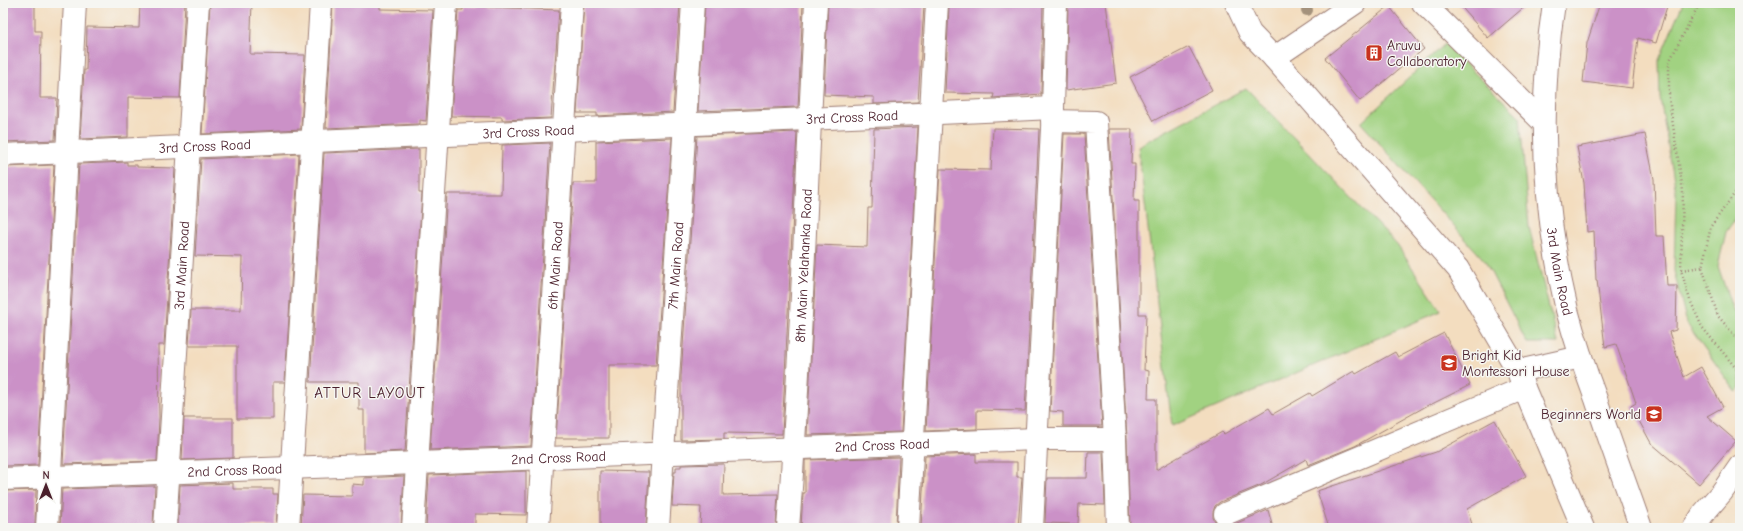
<svg xmlns="http://www.w3.org/2000/svg" width="1743" height="531" viewBox="0 0 1743 531" font-family="'Comic Neue',sans-serif">
<style>
.green{fill:#a1d281;stroke:#767856}
.building{fill:#cb91c7}
.lines{fill:none;stroke-linecap:round;stroke-linejoin:round}
.minor-casing{stroke:#9e7e75;stroke-width:24}
.path{stroke:#9e7e75;stroke-width:2.5;stroke-dasharray:1 3;stroke-linecap:butt}
.minor{stroke:#fff;stroke-width:22}
.tree{fill:#a4927c}
.labels{text-anchor:middle;dominant-baseline:central;stroke-width:3;stroke-linejoin:round;paint-order:stroke}
.poi-label{font-size:14px;fill:#4a1f2b;stroke:#f6f6f2;text-anchor:start}
.street-label{font-size:14px;fill:#4a1f2b;stroke:#f6f6f2}
.neighbourhood-label{font-size:15px;letter-spacing:1px;fill:#4a1f2b;stroke:#f6f6f2}
</style>
<rect width="100%" height="100%" fill="#f6f6f2"/>
<filter id="ink" filterUnits="userSpaceOnUse"><feTurbulence type="fractalNoise" baseFrequency=".025" numOctaves="2"/><feDisplacementMap in="SourceGraphic" scale="8" xChannelSelector="R" yChannelSelector="G"/><feConvolveMatrix kernelMatrix="1 2 1 2 8 2 1 2 1" color-interpolation-filters="sRGB"/></filter>
<filter id="wash" filterUnits="userSpaceOnUse"><feTurbulence type="fractalNoise" baseFrequency=".012" numOctaves="4" result="noise"/><feDisplacementMap in="SourceGraphic" scale="16" xChannelSelector="R" yChannelSelector="G"/><feGaussianBlur stdDeviation="0.9" result="paint"/><feColorMatrix in="noise" values="0 0 0 0 0 0 0 0 0 0 0 0 0 0 0 0 0 1.4 0 .05"/><feComposite in="paint" operator="in"/></filter>
<g filter="url(#wash)">
<rect width="100%" height="100%" fill="#f3ddbf"/>
<path class="green" d="M1683,3H1740V212L1726,232L1718,266L1732,308L1740,318V387L1736,392L1687,324L1674,271L1676,192L1660,98L1659,60Z
M1445,44L1520,117L1529,227L1558,343H1527L1485,261L1361,123Z
M1246,88L1397,245L1441,311L1172,426L1138,146Z"/>
<g id="blocks">
<path class="building" d="M3,3H35V31H41L40,98H57L55,140L3,142Z
M140,3H185L180,98L128,97V137L80,139L84,70H86L87,27L139,28Z
M210,3H252L250,54L305,55L301,129L202,134Z
M333,3H380V9L433,10L426,121L420,120V124L326,128Z
M584,3H680L673,112L597,116V113H577Z
M705,3H803L798,107L698,111Z
M828,3L924,5L918,102L874,104V97L824,95Z
M955,3H1043L1041,94L993,98L994,94L945,93L949,6H955Z
M1068,3H1106L1116,83L1066,90Z
M1458,3H1529L1488,38Z
M1600,3H1668L1656,43L1638,38L1632,88L1583,82L1587,43Z
M463,6L559,10L551,118L502,120V117L451,116L458,10H463Z
M1389,6L1424,49L1360,101L1325,58Z
M1189,47L1212,90L1153,121L1130,77Z
M918,127L901,432L807,435L817,245L867,247L868,208H872L874,129Z
M993,128L1039,129L1025,411L977,410V429L926,431L940,169L991,170Z
M1109,129H1132L1131,164H1135L1134,201H1139V314H1146L1144,370L1149,371L1148,399H1156V470L1222,432L1224,434L1269,408L1273,414L1310,393L1312,396L1354,371L1356,374L1395,352L1398,357L1444,333L1470,385L1430,405V404L1355,446L1308,465L1306,459L1261,485L1220,502L1215,506L1213,512V518L1217,524L1224,526H1230L1268,510L1273,528H1130L1127,438Z
M797,132L782,434L724,433V439L681,440V376L697,136Z
M1064,134H1084L1102,426H1063V412L1050,411Z
M1645,134L1654,179L1656,236H1664L1667,286H1677L1676,330L1669,332L1684,377L1701,367L1723,407L1707,416L1736,441L1699,484L1651,443L1631,406L1636,403L1616,344L1605,347L1597,280H1596L1594,231L1587,232L1584,183L1577,147Z
M672,138L656,365H609V438H556L573,183H596V141Z
M550,143L531,446L430,450L447,194H501L502,145Z
M419,149V193H422L405,451L364,453V410H359V382H310L324,153Z
M299,154L285,382H273V419H237V346H189L191,310H241L242,257L195,256L201,159Z
M127,162V165H137V167L175,168L164,345H158L159,418L157,461L63,464L79,164Z
M54,165L38,465L3,466V335H5L6,280H3L5,207H3V167Z
M184,418H233V458L182,460Z
M1495,420L1526,476L1467,509L1472,524L1460,528H1329L1317,491L1436,452Z
M1088,452H1103L1105,505L1079,504L1078,524L1045,523L1047,478H1087Z
M976,454V462H1017V477H1022L1018,527L921,528L925,456Z
M899,457L896,528H801L803,493H805V460Z
M724,464L723,495L778,494L776,528H700L701,507L672,506L674,472H676V467H681V465Z
M526,471V515L475,514V528H426L429,475Z
M600,471L649,472L646,528H600Z
M404,476L401,528H303V526H301L303,495L352,496V484L364,485V478Z
M233,483V489H273V494H278L276,526H178L180,485Z
M155,486L153,526H151V528L60,527L62,489Z
M36,490L35,527L3,528V491Z"/>
</g>
</g>
<g filter="url(#ink)">
<use href="#blocks" fill-opacity="0" stroke="#9e7e75" stroke-width="1"/>
<g class="lines">
<g class="minor-casing">
<g id="minor">
<path d="M1236,3L1250,33L1274,58L1458,269L1518,371L1524,388L1583,528"/>
<path d="M1423,3L1544,123"/>
<path id="s1" d="M1554,3C1538,106 1543,209 1567,310C1575,340 1585,370 1596,399C1610,442 1626,485 1641,528"/>
<path d="M1274,58L1355,3"/>
<path d="M1052,121L1096,122L1115,439L1118,528"/>
<path id="s2" d="M3,155L1053,108"/>
<path d="M1518,371L1581,357"/>
<path id="s3" d="M3,479L1036,439H1115"/>
<path d="M1225,514L1524,388"/>
<path d="M47,528L75,3"/>
<path id="s4" d="M165,528L198,3"/>
<path d="M288,528L321,3"/>
<path d="M413,528L446,3"/>
<path id="s5" d="M538,528L572,3"/>
<path id="s6" d="M658,528L693,3"/>
<path id="s7" d="M788,528C802,353 806,178 816,3"/>
<path d="M908,528L937,3"/>
<path d="M1032,528L1053,108L1056,3"/>
<path d="M1694,528L1703,514L1722,492L1740,466"/>
</g>
</g>
<path class="path" d="M1703,3L1697,8L1669,62V99L1683,191L1681,270L1690,300L1702,327L1740,373
M1740,186L1711,226L1702,267L1718,316L1740,342
M1681,270L1702,267"/>
<use href="#minor" class="minor"/>
</g>
<circle class="tree" cx="1307" cy="10" r="6"/>
</g>
<defs>
<g id="building-square" transform="scale(0.9)"><rect x="-9" y="-9" width="18" height="18" rx="4" fill="#c8321e" stroke="#f6f6f2"/><path d="M-4-6H4V6H1V3H-1V6H-4ZM-2.5-4.3h1.7v1.8h-1.7ZM.8-4.3h1.7v1.8H.8ZM-2.5-1h1.7V.8h-1.7ZM.8-1h1.7V.8H.8Z" fill="#fff"/></g>
<g id="school-square" transform="scale(0.9)"><rect x="-9" y="-9" width="18" height="18" rx="4" fill="#c8321e" stroke="#f6f6f2"/><path d="M0-5L7-2L0 1L-7-2ZM-4 1L0 2.5L4 1V4Q0 6-4 4Z" fill="#fff"/></g>
</defs>
<g fill-rule="evenodd">
<use href="#building-square" x="1374" y="53"/>
<use href="#school-square" x="1449" y="363"/>
<use href="#school-square" x="1654" y="414"/>
</g>
<g class="labels">
<g class="poi-label">
<text x="1387" y="45">Aruvu<tspan x="1387" dy="16">Collaboratory</tspan></text>
<text x="1462" y="355">Bright Kid<tspan x="1462" dy="16">Montessori House</tspan></text>
<text x="1641" y="414" text-anchor="end">Beginners World</text>
</g>
<g class="street-label">
<text stroke="none"><textPath href="#s2" startOffset="850">3rd Cross Road</textPath></text>
<text stroke="none"><textPath href="#s2" startOffset="526">3rd Cross Road</textPath></text>
<text stroke="none"><textPath href="#s2" startOffset="202">3rd Cross Road</textPath></text>
<text stroke="none"><textPath href="#s6" startOffset="263">7th Main Road</textPath></text>
<text stroke="none"><textPath href="#s4" startOffset="263">3rd Main Road</textPath></text>
<text stroke="none"><textPath href="#s5" startOffset="263">6th Main Road</textPath></text>
<text stroke="none"><textPath href="#s7" startOffset="263">8th Main Yelahanka Road</textPath></text>
<text stroke="none"><textPath href="#s1" startOffset="270">3rd Main Road</textPath></text>
<text stroke="none"><textPath href="#s3" startOffset="880">2nd Cross Road</textPath></text>
<text stroke="none"><textPath href="#s3" startOffset="556">2nd Cross Road</textPath></text>
<text stroke="none"><textPath href="#s3" startOffset="232">2nd Cross Road</textPath></text>
</g>
<g class="neighbourhood-label">
<text x="370" y="393">ATTUR LAYOUT</text>
</g>
</g>
<rect width="1743" height="531" fill="none" stroke="#f6f6f2" stroke-width="16"/>
<g transform="translate(46 485)" stroke="#f6f6f2" stroke-width="3" paint-order="stroke">
<path d="M0-3L7 15L0 10L-7 15Z" fill="#4a1f2b"/>
<text y="-6" font-size="11" font-weight="bold" text-anchor="middle" fill="#4a1f2b">N</text>
</g>
</svg>
